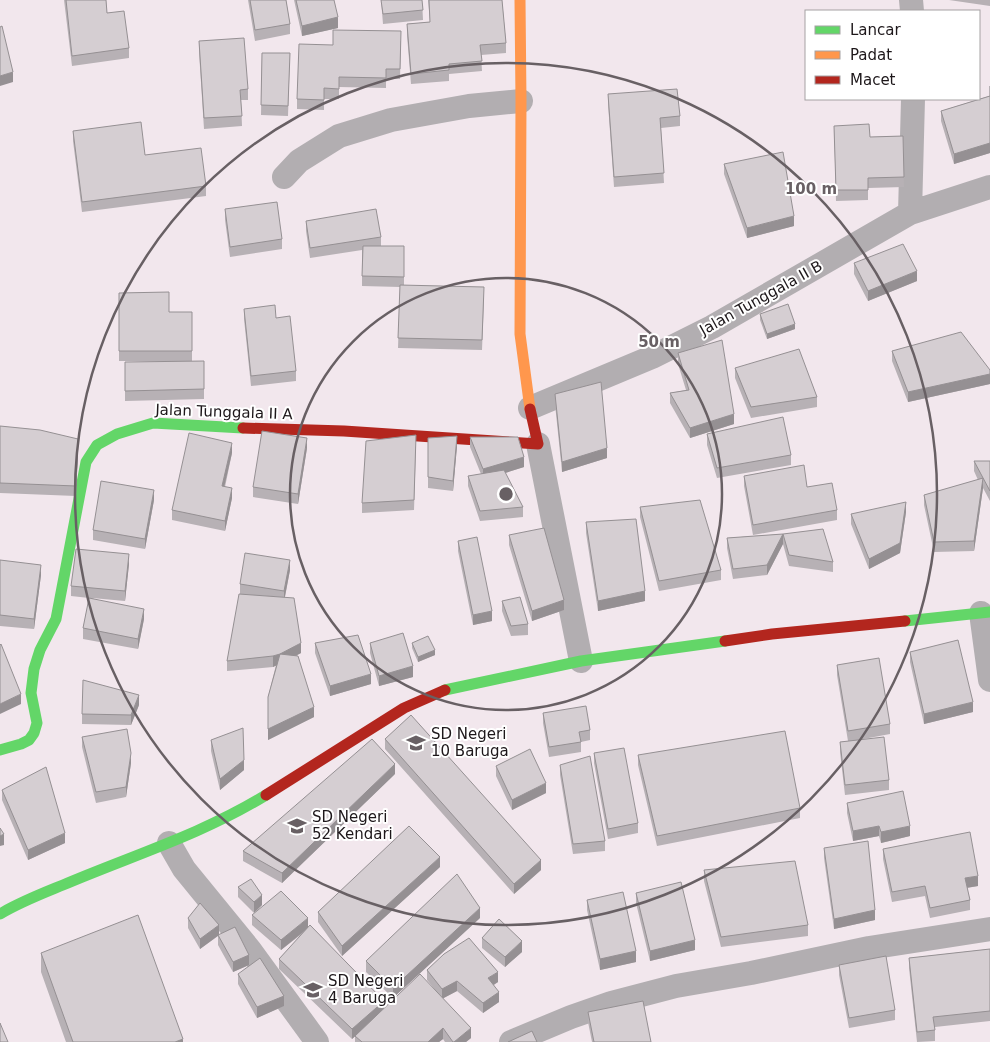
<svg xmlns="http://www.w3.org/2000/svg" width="990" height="1042" viewBox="0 0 990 1042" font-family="'DejaVu Sans',sans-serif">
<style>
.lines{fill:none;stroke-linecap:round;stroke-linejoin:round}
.street{stroke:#b2aeb1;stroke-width:24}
.fast{stroke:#63d668;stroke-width:11}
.slow{stroke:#ff974d;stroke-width:11}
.jam{stroke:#b3261e;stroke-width:11}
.wall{fill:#b7b1b5}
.shaded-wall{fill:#959093}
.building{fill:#d5ced2;stroke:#959093}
.ring{fill:none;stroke:#686064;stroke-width:2.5}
.labels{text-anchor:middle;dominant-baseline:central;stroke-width:4;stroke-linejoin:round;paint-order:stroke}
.street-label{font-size:15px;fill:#1d171a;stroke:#fff}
.poi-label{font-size:15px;fill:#1d171a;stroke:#fff;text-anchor:start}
.centre{fill:#686064;stroke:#fff;stroke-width:2.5}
.ring-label{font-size:15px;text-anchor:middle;font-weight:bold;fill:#686064;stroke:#fff;stroke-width:4;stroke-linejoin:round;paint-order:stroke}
</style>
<rect width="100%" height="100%" fill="#f2e7ed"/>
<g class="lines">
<path class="street" d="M911,0L912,11
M284,177L299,161L339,136L391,120L469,106L521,101
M910,213L913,99
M530,408L652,357L712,327L910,213L990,187
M538,444L581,661
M981,613L990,680
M169,843L184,869L250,950L317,1042
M511,1042L571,1017L611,1003L676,986L751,973L869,948L990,929"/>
<path class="fast" d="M905,621L990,612
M445,690L581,661L725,641
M0,750L21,744L29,740L34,733L37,723L31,693L34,669L40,650L56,619L86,462L97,445L117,434L153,423L243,428
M0,914C20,902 41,894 63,885C131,856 203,834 266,795"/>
<path class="slow" d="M520,0L521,101L520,334L530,409"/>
<path class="jam" d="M243,428L344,431L538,444L530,409
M725,641L772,634L905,621
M266,795L404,708L445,690"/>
</g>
<path class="wall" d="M64,0H106L107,13L129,48V58L72,66Z
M248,0H286L290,24V34L255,41Z
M294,0H334L338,28L302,36Z
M381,0H422L423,20L383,24Z
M428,0H502L506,43V53L481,55L482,71L449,74V81L411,84L407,35V24L430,22Z
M949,0H990V6Z
M199,41L248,89V100H241L242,126L204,129L199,52Z
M401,41L400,79H386V88L339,87V99H324V110L297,109V99L333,45Z
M262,53H290L288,116L261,115Z
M989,86H990V153L954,164L941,121V111L989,96Z
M608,94L680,116V126L661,128L664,183L614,187L608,104Z
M834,126L870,137L903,136L904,187L868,188V200L836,201Z
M73,131L145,155L206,186V196L82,212L73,141Z
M724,164L794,226L747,238L724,174Z
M225,209L282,239V249L230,257L225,220Z
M306,221L381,237V246H404V285L484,298L482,350L398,348L400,287L362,286V250L310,258L306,231Z
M854,263L917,281L868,301L854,274Z
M119,293L169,312H192V361H119Z
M244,309L276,318L296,371V381L251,386L244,319Z
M760,314L795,329L767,339L760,320Z
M892,351L990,370V384L908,402L892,361Z
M678,353L734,424L690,438L670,403V393L686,390L678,364Z
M204,361V399L125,401V362Z
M735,368L817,397V407L751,418L735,378Z
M555,394L607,458L562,472L555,404Z
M0,426L78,449L76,496L0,493Z
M707,434L791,455V465L717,478L707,445Z
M470,437L524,467L505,473L523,507V517L480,521L468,486V476L481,474L470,447Z
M428,438L457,446L453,491L428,488Z
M416,446L414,510L362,513V503Z
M307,448L298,504L253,497V487Z
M232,453L225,487L232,498L225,531L172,520V510Z
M974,461H990V501L983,488L974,551L934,552L924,505V495L978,480L974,471Z
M744,476L807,487L837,510V520L753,535L744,486Z
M154,500L145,549L93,540V530Z
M640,507L721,570V580L659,591L640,517Z
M906,512L900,553L869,569L851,524V514Z
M586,522L645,601L598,611L586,533Z
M783,534L833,562V572L789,566L783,544L767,575L733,579L727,548V538Z
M509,535L564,610L532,621L509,545Z
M458,541L492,621L473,625L458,551Z
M0,560L41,575L34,629L0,626Z
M129,564L125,601L92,598L144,619L138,649L83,639V628L89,598L71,596V586Z
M290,570L285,597L301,653L297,655L314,717L268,740V697L276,665L273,667L227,671V661L240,594V584Z
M502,601L528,624V635L511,636L502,611Z
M315,643L371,684L330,696L315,653Z
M370,643L413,677L379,686L370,653Z
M412,643L435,655L418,662L412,648Z
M910,652L973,712L924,724L910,662Z
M837,665L890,724V734L858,740L889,780V790L845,795L840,752V742L848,741L837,675Z
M139,705L131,725L82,724V714Z
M543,713L590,730V740L581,742V752L549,757L543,723Z
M82,737L131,763L126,797L96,803L82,747Z
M385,739L541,870L514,894L385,749Z
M211,740L244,770L220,790L211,751Z
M594,753L638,823V833L608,839L594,763Z
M638,755L800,808V818L657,846L638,765Z
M560,765L605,841V851L573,854L560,775Z
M496,766L546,793L512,810L496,776Z
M395,774L282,883L243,861V851Z
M2,790L65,843L28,860L2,800Z
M847,803L910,836L881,843L879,836L853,841L847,813Z
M824,848L875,920L834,929L824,858Z
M883,849L978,886L967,888L970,900V910L930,918L925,896L892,902L883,859Z
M440,867L342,956L318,922V912Z
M704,870L808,925V936L721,947L704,881Z
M238,887L262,905L254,913L238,897Z
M636,893L695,950L650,961L636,903Z
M587,900L636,962L600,970L587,910Z
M252,915L308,928L384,1009L440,996L427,980V970L498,982L494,985L499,1002L483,1013L457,991L443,998L471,1038L466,1042H445L443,1039L439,1042H355V1036L366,1026L352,1039L279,969V959L307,930L281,950L252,925Z
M188,918L219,935L249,965L233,972L218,945V936L200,949L188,928Z
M480,918L393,998L366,972V961Z
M482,938L522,952L505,967L482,948Z
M990,949V1021L935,1027V1041L917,1042L909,968V958Z
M41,953L183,1042H66L41,972Z
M839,965L895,1010V1020L849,1028L839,975Z
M238,974L284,1006L257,1018L238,984Z
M588,1012L651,1042H592L588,1022Z"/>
<path class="shaded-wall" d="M338,17V28L302,36V26Z
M13,72V82L0,86V76Z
M990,143V153L954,164V154Z
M794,216V226L747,238V228Z
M917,271V281L868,301V291Z
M795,324V329L767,339V334Z
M990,374V384L908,402V392Z
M734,414V424L690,438V428Z
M457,436V446L453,491V481Z
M307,438V448L298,504V494Z
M78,439V449L76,496V486Z
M232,443V453L222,496V486Z
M607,448V458L562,472V462Z
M524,457V467L483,480V469Z
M983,478V488L974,551V541Z
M232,488V498L225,531V521Z
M154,490V500L145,549V539Z
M906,502V512L900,553L869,569V559Z
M783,534V544L767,575V565Z
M129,554V564L125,601V591Z
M290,560V570L284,601V591Z
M41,565V575L34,629V619Z
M645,591V601L598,611V601Z
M564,600V610L532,621V611Z
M144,609V619L138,649V639Z
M492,611V621L473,625V615Z
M301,643V653L280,664V654Z
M435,650V655L418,662V657Z
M280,654V664L273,667V656Z
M413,666V677L379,686V676Z
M371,674V684L330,696V686Z
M21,694V704L0,714V704Z
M139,695V705L131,725V715Z
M973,702V712L924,724V714Z
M314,707V717L268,740V729Z
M131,753V763L126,797V787Z
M244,760V770L220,790V779Z
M395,764V774L282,883V873Z
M546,783V793L512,810V800Z
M879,826V836L853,841V831Z
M910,826V836L881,843V832Z
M65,833V843L28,860V850Z
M4,834V845L0,846V836Z
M440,857V867L342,956V946Z
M541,860V870L514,894V884Z
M978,876V886L965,888V878Z
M262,895V905L254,913V902Z
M480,908V918L393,998V988Z
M875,910V920L834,929V919Z
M308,918V928L281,950V940Z
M219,925V935L200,949V939Z
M695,940V950L650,961V951Z
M522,941V952L505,967V957Z
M636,951V962L600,970V959Z
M249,955V965L233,972V962Z
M498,972V982L488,988V978Z
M457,981V991L442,999V989Z
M499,992V1002L483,1013V1003Z
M284,996V1006L257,1018V1007Z
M384,1001V1011L352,1039V1029Z
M443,1028V1039L439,1042H428Z
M471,1028V1038L466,1042H454Z
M183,1039V1042H175Z"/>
<path class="building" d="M66,0H106L107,13L124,11L129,48L72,56Z
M250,0H286L290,24L255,30Z
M296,0H334L338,17L302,26Z
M381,0H422L423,10L383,14Z
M429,0H502L506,43L480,45L482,61L449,64V70L411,74L407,24L430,22Z
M2,26L13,72L0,76V27Z
M333,30L401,31L400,69H386V78L339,77V89L324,88V100L297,99L299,44L333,45Z
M244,38L248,89L240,90L242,116L204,118L199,41Z
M262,53H290L288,106L261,105Z
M677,89L680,116L660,118L664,173L614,177L608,94Z
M990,96V143L954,154L941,111Z
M141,122L145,155L201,148L206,186L82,202L73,131Z
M869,124L870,137L903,136L904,177L868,178V190H836L834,126Z
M783,152L794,216L747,228L724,164Z
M277,202L282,239L230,247L225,209Z
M376,209L381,237L310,248L306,221Z
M903,244L917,271L868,291L854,263Z
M363,246H404V277L362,276Z
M400,285L484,287L482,340L398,338Z
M169,292V312H192V351H119V293Z
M788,304L795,324L767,334L760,314Z
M275,305L276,318L290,316L296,371L251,376L244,309Z
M961,332L990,370V374L908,392L892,351Z
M722,340L734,414L690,428L670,393L689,390L678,353Z
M799,349L817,397L751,407L735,368Z
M204,361V389L125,391V362Z
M601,382L607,448L562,462L555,394Z
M783,417L791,455L717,468L707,434Z
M0,426L40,430L78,439L76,486L0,483Z
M262,431L307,438L298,494L253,487Z
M189,433L232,443L222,486L232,488L225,521L172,510Z
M416,435L414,500L362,503L366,441Z
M457,436L453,481L428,477V438Z
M470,437H518L524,457L483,469Z
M974,461H990V491Z
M804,465L807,487L832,483L837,510L753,525L744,476Z
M504,470L523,507L480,511L468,476Z
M983,478L974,541L934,542L924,495Z
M101,481L154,490L145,539L93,530Z
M700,500L721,570L659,581L640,507Z
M906,502L900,543L869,559L851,514Z
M636,519L645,591L598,601L586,522Z
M544,528L564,600L532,611L509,535Z
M823,529L833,562L789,555L783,534Z
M783,534L767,565L733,569L727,538Z
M477,537L492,611L473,615L458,541Z
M76,549L129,554L125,591L71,586Z
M245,553L290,560L284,591L240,584Z
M0,560L41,565L34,619L0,615Z
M239,594L294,598L301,643L280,654L298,656L314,707L268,729V697L280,654L273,656L227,661Z
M520,597L528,624L511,626L502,601Z
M89,598L144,609L138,639L83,628Z
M403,633L413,666L379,676L370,643Z
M358,635L371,674L330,686L315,643Z
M428,636L435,650L418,657L412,643Z
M958,640L973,702L924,714L910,652Z
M1,644L21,694L0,704V645Z
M879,658L890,724L848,731L837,665Z
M83,680L139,695L131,715L82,714Z
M586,706L590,730L579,732L581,742L549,747L543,713Z
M411,715L541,860L514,884L385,739Z
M243,728L244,760L220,779L211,740Z
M127,729L131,753L126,787L96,792L82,737Z
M785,731L800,808L657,836L638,755Z
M884,737L889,780L845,785L840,742Z
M372,739L395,764L282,873L243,851Z
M624,748L638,823L608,829L594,753Z
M530,749L546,783L512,800L496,766Z
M590,756L605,841L573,844L560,765Z
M46,767L65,833L28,850L2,790Z
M903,791L910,826L881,832L879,826L853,831L847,803Z
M409,826L440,857L342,946L318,912Z
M0,828L4,834L0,836Z
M970,832L978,876L965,878L970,900L930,908L925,886L892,892L883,849Z
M868,841L875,910L834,919L824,848Z
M795,861L808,925L721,937L704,870Z
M457,874L480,908L393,988L366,961Z
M251,879L262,895L254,902L238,887Z
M681,882L695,940L650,951L636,893Z
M281,891L308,918L281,940L252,915Z
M623,892L636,951L600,959L587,900Z
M200,903L219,925L200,939L188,918Z
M138,915L183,1039L175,1042H73L41,953Z
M499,919L522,941L505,957L482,938Z
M310,925L384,1001L352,1029L279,959Z
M235,927L249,955L233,962L218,935Z
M469,938L498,972L488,978L499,992L483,1003L457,981L442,989L427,970L444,954Z
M990,949V1011L933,1017L935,1030L917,1032L909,958Z
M886,956L895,1010L849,1018L839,965Z
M260,958L284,996L257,1007L238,974Z
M420,974L471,1028L454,1042H453L443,1028L428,1042H362L355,1036Z
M643,1001L651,1042H594L588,1012Z
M0,1023L8,1042H0Z
M532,1031L537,1042H508Z"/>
<g class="ring">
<circle cx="506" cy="494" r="216"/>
<circle cx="506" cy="494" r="431"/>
</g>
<defs>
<g id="school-bare" transform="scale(1.5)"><path d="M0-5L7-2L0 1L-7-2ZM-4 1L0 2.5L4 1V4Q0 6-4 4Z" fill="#686064" stroke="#fff" stroke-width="2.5" paint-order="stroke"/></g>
</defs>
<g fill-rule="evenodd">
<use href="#school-bare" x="416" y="743"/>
<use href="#school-bare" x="297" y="826"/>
<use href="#school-bare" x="313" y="990"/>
</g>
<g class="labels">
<g class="street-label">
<text transform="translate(761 298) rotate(-29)">Jalan Tunggala II B</text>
<text transform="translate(224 412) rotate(2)">Jalan Tunggala II A</text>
</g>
<g class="poi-label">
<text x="431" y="734">SD Negeri<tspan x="431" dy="17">10 Baruga</tspan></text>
<text x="312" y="817">SD Negeri<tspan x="312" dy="17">52 Kendari</tspan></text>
<text x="328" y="981">SD Negeri<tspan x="328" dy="17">4 Baruga</tspan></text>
</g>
</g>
<circle cx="506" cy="494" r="8" class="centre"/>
<g class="ring-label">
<text x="811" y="194">100 m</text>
<text x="659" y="347">50 m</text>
</g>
<rect x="805" y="10" width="175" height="90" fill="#ffffff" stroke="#a5a2a3"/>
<rect x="815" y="26" width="25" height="8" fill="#63d668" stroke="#a5a2a3"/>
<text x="850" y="35" font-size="15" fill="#1d171a">Lancar</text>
<rect x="815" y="51" width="25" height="8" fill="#ff974d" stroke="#a5a2a3"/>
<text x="850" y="60" font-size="15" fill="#1d171a">Padat</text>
<rect x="815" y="76" width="25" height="8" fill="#b3261e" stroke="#a5a2a3"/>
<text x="850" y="85" font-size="15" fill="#1d171a">Macet</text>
</svg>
